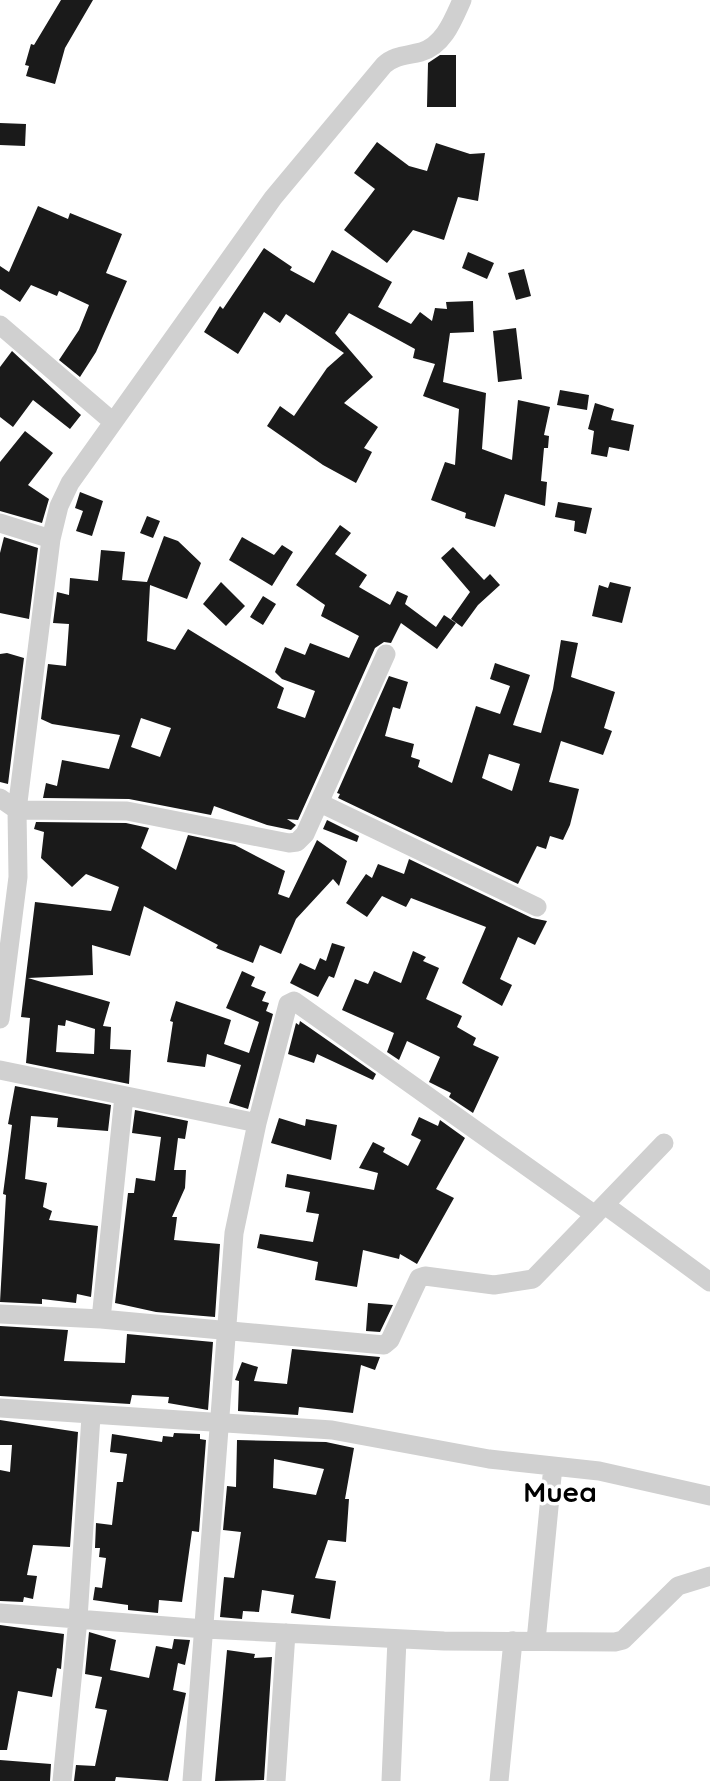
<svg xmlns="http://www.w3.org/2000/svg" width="710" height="1781" viewBox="0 0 710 1781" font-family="Quicksand,sans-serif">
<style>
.building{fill:#1a1a1a;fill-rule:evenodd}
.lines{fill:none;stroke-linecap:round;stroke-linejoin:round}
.minor{stroke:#d0d0d0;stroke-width:19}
.labels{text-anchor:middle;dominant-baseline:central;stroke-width:7;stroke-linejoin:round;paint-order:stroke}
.quarter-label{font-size:28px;font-weight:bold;fill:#000;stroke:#fff}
</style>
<rect width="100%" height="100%" fill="#fff"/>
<path class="building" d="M61,0H93L65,48L55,84L26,76L29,66L25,65L31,44L34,45Z
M440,55H456V107H427L428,63Z
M0,123L26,124L25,146L0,145Z
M377,142L409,166L427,171L436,143L470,154L485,153L478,201L458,197L444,240L413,230L387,263L344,230L375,189L354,173Z
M38,206L68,219L70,213L122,234L106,273L127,281L96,352L80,377L59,360L79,330L89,305L59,291L57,296L31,285L20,302L0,289V266L9,272Z
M264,248L292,267L290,270L314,283L332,250L392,282L378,307L411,324L420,312L432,321L435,308L447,309L446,302L473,301L474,332L450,333L443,382L486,393L482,449L512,460L518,400L550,407L544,435L549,436L548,448H544L541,481L547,482L545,506L505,494L495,527L465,518L466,513L431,500L445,462L455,465L459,409L423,396L435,364L413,358L415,349L349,313L335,333L373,377L344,403L378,427L364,448L372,452L356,483L323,465L267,426L280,406L294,416L327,368L344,353L286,314L280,323L264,312L238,354L204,332L220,306L223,309Z
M468,252L494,263L487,279L462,268Z
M524,269L531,296L516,300L508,273Z
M516,328L522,379L498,382L493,331Z
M12,351L81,415L70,429L33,400L13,427L0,417V367Z
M560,390L589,395L587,410L557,405Z
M595,403L614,409L611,420L634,425L629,451L609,447L607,457L591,454L594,431L588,429Z
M25,431L53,453L28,485L49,499L42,523L0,511V462Z
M80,492L103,501L92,536L76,531L83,511L75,508Z
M558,502L592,508L586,534L574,531L575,521L555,517Z
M147,516L160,521L153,538L140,533Z
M340,525L351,533L335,554L367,575L359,587L390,605L397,591L408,596L405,604L436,627L444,615L456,623L437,649L401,623L391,643L384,642L375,648L298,820L287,819L296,825L291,830L267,825L214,806L211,815L129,799L43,798L46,783L57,786L62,760L109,769L120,735L52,724L41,719L48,664L66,666L69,624L53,623L57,592L69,595L70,578L98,581L101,550L125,552L122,580L147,582L164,536L178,541L201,563L187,599L150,585L147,641L175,650L188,629L284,688L277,708L305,718L315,691L282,679L275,672L285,647L305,655L310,643L349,658L359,636L321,616L325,605L296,585ZM141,718L171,728L160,757L131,747Z
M4,537L38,548L29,619L0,613V553Z
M242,537L274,555L282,545L293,552L272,586L229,560Z
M453,547L484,580L490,574L500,585L478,605L462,627L451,619L470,592L441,558Z
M221,582L245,606L226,626L203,604Z
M610,582L631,587L622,623L592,616L599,585L608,588Z
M263,596L276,604L263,625L250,617Z
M561,640L578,643L571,677L615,692L604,728L612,731L603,755L561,741L549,782L579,789L570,825L563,840L550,836L546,849L537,846L518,884L338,798L340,794L337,793L389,676L408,682L400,709L393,707L385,736L414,744L411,757L420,760L418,767L452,783L476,706L500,714L510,686L490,679L495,663L530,675L513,725L541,733L553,689ZM489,754L520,764L512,791L482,778Z
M7,653L24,658L8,784L0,782V654Z
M327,820L359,836L357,842L323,829Z
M36,822L126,823L149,828L141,848L176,870L188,835L235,845L285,871L278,894L289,898L317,840L347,861L339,886L333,879L296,919L281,954L260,945L253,963L216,948L218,945L144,906L130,956L92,945L93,975L28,978L110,1002L103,1026L111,1027L110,1049L131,1050L129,1084L26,1063L30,1018L21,1017L35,902L111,911L119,887L86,874L72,887L41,858L44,832L34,829ZM66,1020L95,1029L94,1054L56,1052L58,1025L65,1026Z
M409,859L532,918L547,921L535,945L518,937L500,979L512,985L502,1006L462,983L486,927L411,898L406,907L382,896L367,917L346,903L366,874L372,878L378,864L404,874Z
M332,943L345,947L334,978L329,976L318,997L290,983L300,963L315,970L320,958L326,961Z
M413,951L426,957L423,961L439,968L426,999L462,1016L457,1027L476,1038L473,1045L499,1057L473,1113L449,1097L451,1093L429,1082L440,1057L407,1041L399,1060L387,1052L394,1033L342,1010L355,979L368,984L374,971L401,983Z
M242,971L255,977L251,986L266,992L262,1001L269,1003L266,1011L273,1014L248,1109L229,1103L241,1065L207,1054L205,1067L167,1062L173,1022L170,1021L176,1001L231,1020L224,1044L249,1053L259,1022L226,1008Z
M300,1021L376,1074L373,1080L317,1054L314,1063L288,1054L296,1023L299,1025Z
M15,1086L111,1105L108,1131L57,1127L58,1118L31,1116L25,1179L47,1183L43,1207L52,1211L49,1220L98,1226L91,1297L77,1294L76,1303L42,1299V1304L0,1302L6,1195L3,1194L12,1125L8,1124Z
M135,1110L188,1121L185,1139L178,1138L174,1170H186L185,1188L172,1217H177L174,1240L220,1244L215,1317L156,1312L115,1303L128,1193H134L136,1178L155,1181L161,1137L132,1133Z
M419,1117L438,1126L440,1120L465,1138L436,1189L454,1198L417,1264L400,1254L399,1259L363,1250L357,1287L315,1280L318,1262L257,1248L260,1234L313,1242L319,1214L306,1212L310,1192L285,1187L287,1174L374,1190L378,1173L359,1168L373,1142L385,1148L383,1152L408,1166L421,1140L411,1135Z
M279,1118L305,1126L306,1119L337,1125L331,1160L271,1143Z
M368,1303L393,1305L380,1332L366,1331Z
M0,1326L68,1330L64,1361L125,1363L127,1334L213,1342L208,1410L168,1403L169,1397L132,1395L130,1404L0,1396Z
M292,1349L380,1357L375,1370L361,1365L353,1413L299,1407L298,1415L238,1411L239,1381L235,1380L242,1362L258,1367L254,1381L287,1384Z
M0,1420L78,1432L70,1547L33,1545L27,1575L37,1576L33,1599L24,1597L23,1602L0,1601V1470L10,1472L12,1445H0Z
M174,1433L200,1434V1439L206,1440L199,1532L192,1531L182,1602L159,1600L158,1613L128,1610V1605L93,1600L95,1587L102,1588L106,1558L99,1557L100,1548H95L96,1523L112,1525L117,1482H123L127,1454L110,1452L112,1434L162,1442L163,1436L173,1437Z
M237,1440L326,1442L354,1448L345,1499H349L346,1542L328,1540L315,1578L336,1581L330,1619L291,1613L294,1595L262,1590L259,1612L243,1611L242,1619L220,1617L224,1577L234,1578L241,1532L223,1530L227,1486L236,1487ZM274,1459L324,1469L316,1495L273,1488Z
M0,1625L64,1634L61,1669L57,1668L52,1697L18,1691L7,1750H0Z
M89,1632L116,1640L110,1670L149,1678L156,1646L172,1649L174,1639L190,1640L185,1665L178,1663L173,1690L186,1693L168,1781L116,1777L115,1781H74L76,1765L95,1766L107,1710L95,1708L102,1677L85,1674Z
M227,1650L255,1654L254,1658L272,1657L264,1780L215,1781Z
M0,1760L51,1764L50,1781H0Z"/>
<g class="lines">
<path class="minor" d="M0,325L113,422
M0,523L51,539
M0,798L17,810L127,811L289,843L297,842L305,834L386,654
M320,803L537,907
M0,1019L18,877L17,810L51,539L59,506L70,483L273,198L384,65C395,55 406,56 421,52C444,45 453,20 462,0
M0,1070L257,1123
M605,1205L710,1282
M0,1314L101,1319L384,1345L390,1340L419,1278L425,1276L494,1285L533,1279L664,1143
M101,1319L124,1096
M0,1408L332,1430L489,1459L599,1471L710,1496
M0,1613L205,1629L444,1641L615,1642L623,1640L678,1586L710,1576
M536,1641L553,1466
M62,1781L78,1619L91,1416
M192,1781L234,1233L257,1123L288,1004L294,1001L595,1215
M276,1781L286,1633
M391,1781L397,1639
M499,1781L513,1641"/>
</g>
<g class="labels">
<g class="quarter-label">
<text x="560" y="1491">Muea</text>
</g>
</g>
</svg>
